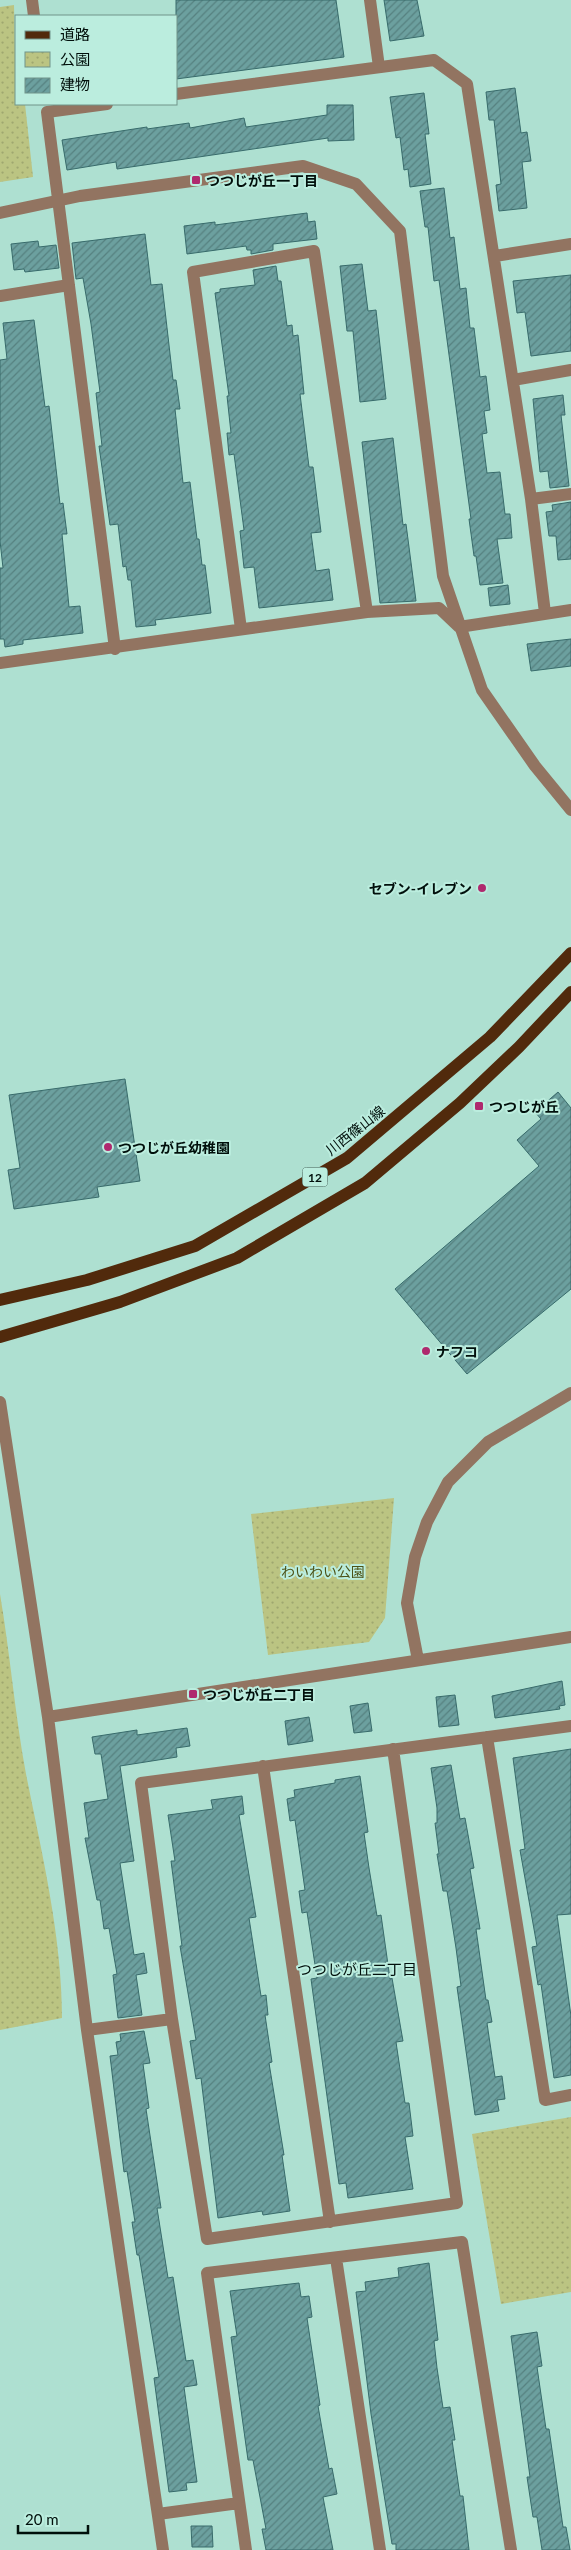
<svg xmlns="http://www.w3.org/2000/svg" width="571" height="2550" viewBox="0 0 571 2550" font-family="Lato,'Noto Sans JP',sans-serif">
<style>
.park{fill:url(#park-dots)}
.building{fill:url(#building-hatch);stroke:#386b6b}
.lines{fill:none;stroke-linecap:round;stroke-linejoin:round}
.minor{stroke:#927461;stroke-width:12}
.major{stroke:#512a0c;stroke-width:12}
.poi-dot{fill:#af296e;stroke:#bbedde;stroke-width:2}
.labels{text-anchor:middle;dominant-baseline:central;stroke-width:4;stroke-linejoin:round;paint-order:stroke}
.shield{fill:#bbedde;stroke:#39524a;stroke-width:1}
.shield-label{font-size:12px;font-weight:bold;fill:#010f0b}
.poi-label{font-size:14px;font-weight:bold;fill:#010f0b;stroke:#bbedde;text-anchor:start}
.street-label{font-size:14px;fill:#010f0b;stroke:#bbedde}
.park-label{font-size:14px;fill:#4c5217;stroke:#bbedde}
.neighbourhood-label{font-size:15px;fill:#010f0b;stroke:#bbedde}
</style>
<defs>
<pattern id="park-dots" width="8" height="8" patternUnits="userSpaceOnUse" patternTransform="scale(1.25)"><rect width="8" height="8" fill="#bbc482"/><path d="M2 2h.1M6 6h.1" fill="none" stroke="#9fa76f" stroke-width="1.8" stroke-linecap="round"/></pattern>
<pattern id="building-hatch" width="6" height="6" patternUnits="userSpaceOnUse" patternTransform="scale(1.25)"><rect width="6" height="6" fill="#6ca09f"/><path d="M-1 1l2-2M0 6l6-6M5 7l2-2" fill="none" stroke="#568180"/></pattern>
</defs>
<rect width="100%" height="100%" fill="#aee0d1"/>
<path class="park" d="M14,5L16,104H25L33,177L0,182V7Z
M394,1498L385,1618L369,1642L268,1655L251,1514Z
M0,1594C10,1653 15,1715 26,1774C42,1854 62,1937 62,2018L0,2030Z
M571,2117V2292L501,2304L472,2134Z"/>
<path class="building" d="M176,0H336L344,57L176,79Z
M384,0H417L424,36L390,41Z
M515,88L521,133L527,132L531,161L522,162L527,208L499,211L496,185L501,184L494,120H489L486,92Z
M424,93L429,134H425L431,184L410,187L408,169L404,170L400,137L396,138L390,97Z
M327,105H353L354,140L328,141V138L117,169L116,162L67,170L62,140L147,127V129L189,123L190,128L244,118L246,127L327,115Z
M444,188L450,238L454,237L460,289L466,288L470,328H474L480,377L486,376L490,410L484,411L487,433L482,434L487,473L500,472L505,514H510L512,538L497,539L503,583L480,585L476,556H474L469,519H471L439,280L434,281L428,227H425L420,191Z
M307,213L308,222L315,221L317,239L273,244V250L251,254V250H247L246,246L187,254L184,226L215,222V225Z
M145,234L151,285L162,284L173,380H176L180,409H175L183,483L190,482L197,539H199L202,565H205L211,613L155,620L156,625L136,627L131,580H128L126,566L123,567L118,524L110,525L99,446H102L96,393L100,392L91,324L83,278L76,279L72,243Z
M38,241L39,247L56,245L59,268L25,272L24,269L14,270L11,244Z
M362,264L368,311L376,310L386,399L360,402L353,331H347L340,266Z
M276,266L278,281H281L287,326L292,325L293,336L298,335L304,394H300L309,467H313L321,532L311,533L316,571L329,569L333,600L259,608L254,567L244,568L240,531L244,530L234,454L229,455L227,433H231L227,396H229L215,293L220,292V289L255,285L253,270Z
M571,275V351L531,356L525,312L517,313L513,281Z
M34,320L45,407L49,406L60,504L63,503L67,534H62L69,607L80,606L83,633L23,640V644L5,647L4,639H0V568H3L0,541V360L7,359L3,323Z
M563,395L565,415H561L569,486L550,488L548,471L540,472L533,399Z
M393,438L403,525L406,524L416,601L380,603L362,442Z
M571,502V559L558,560L556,536H549L546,512L553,511L552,505Z
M508,585L510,604L490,606L488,588Z
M571,639V666L531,671L527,644Z
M125,1079L140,1181L97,1187L99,1197L14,1209L8,1170L20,1168L9,1095Z
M558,1092L571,1108V1289L467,1374L395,1289L539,1166L517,1140L541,1119L535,1112Z
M562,1681L565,1705L559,1706L560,1709L495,1718L492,1696Z
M455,1695L459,1725L439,1727L436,1697Z
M368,1703L372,1731L354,1733L350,1706Z
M309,1717L313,1741L288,1745L285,1721Z
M187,1728L190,1746L176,1748L177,1757L120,1766L134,1861L120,1863L134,1955L144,1953L147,1973L136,1975L142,2015L118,2018L113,1975L117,1974L109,1928L104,1929L100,1900H97L85,1838H89L84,1803L108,1799L101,1754H95L92,1737L137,1730V1735Z
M571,1749V1914L557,1915L571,2016V2075L554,2078L541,1984L538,1985L532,1947L537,1946L520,1850L525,1849L513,1758Z
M451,1765L460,1819L465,1818L474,1868L470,1869L480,1929H476L486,2000H488L492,2022L487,2023L495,2077L502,2076L505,2099L497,2100L499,2111L475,2115L457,1987L461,1986L456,1948L447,1891H443L437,1854H439L435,1823H437V1808L431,1768Z
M360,1776L368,1832L364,1833L369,1868L377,1916L381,1915L390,1979L392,1978L403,2041L396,2042L405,2103H409L413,2136L405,2137L413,2189L348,2198L346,2183L339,2184L311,1979L317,1978L307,1912L302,1913L299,1891L305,1890L295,1820L290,1821L287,1799L295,1797L294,1790L335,1783V1780Z
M242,1796L244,1814L239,1815L256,1917L249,1918L261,1996L266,1995L268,2015H265L272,2062L269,2063L284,2155H282L290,2211L263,2215L262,2211L218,2218L201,2078L196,2079L190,2041L196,2040L180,1946H182L171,1861H175L168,1815L213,1809L211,1800Z
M144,2031L150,2063L143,2064L149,2108L146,2109L161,2208H157L168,2278L173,2277L186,2361L193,2360L197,2385L184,2387L197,2482L186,2483L187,2490L169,2492L154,2378L159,2377L139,2255H137L132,2222H135L127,2171L124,2172L110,2056L118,2055L116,2042L121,2041L120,2034Z
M429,2263L438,2340L434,2341L437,2368L443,2408L450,2407L455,2440H452L460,2496H463L469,2550H396V2544H392L371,2414L356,2292L366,2291L365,2282L399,2277L398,2268Z
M299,2283L301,2297L309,2296L312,2317L307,2318L320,2405L318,2406L329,2469L332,2468L337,2494L323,2497L333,2550H266L262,2529H266L253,2460H248L231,2337L237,2336L230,2291Z
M537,2332L542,2366L537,2367L546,2429H549L563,2527H566L570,2550H542L537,2517H533L527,2477H530L511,2336Z
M191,2526H212L213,2547H192Z"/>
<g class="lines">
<path class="minor" d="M32,0L34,16
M370,0L379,67
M176,94L434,60L467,84L531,499L571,494
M107,104L47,112L115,649
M0,213L80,196L303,166L356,184L400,231L443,576L482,690L535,766L571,810
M495,256L571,244
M0,296L69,285
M513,380L571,370
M531,499L545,613
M241,629L193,272L314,251L367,612
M0,663L367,612L439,608L459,627L571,610
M0,1402L48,1717L87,2030L163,2550
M418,1660L407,1603L415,1557L427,1522L448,1482L488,1442L571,1393
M48,1717L571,1637
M487,1737L545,2100L571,2095
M393,1749L457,2203L207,2239L172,2019L141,1783L571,1726
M263,1766L330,2222
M87,2030L172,2019
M336,2258L380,2550
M158,2514L239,2503
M246,2550L207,2273L462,2242L511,2550"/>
<path class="major" d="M0,1300L87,1280L195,1246L347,1158L490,1037L571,953
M0,1337L120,1302L237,1258L365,1183L460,1103L519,1047L571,992"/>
</g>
<g class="poi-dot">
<rect x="191" y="175" width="10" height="10" rx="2.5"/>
<circle cx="482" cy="888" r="5"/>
<rect x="474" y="1101" width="10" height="10" rx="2.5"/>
<circle cx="108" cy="1147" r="5"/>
<circle cx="426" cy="1351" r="5"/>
<rect x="188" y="1689" width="10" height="10" rx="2.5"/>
</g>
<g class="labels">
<rect class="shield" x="302.5" y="1167.5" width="25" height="19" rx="4"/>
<g class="shield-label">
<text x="315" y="1177">12</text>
</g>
<g class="poi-label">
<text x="206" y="180">つつじが丘一丁目</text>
<text x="472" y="888" text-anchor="end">セブン-イレブン</text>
<text x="489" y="1106">つつじが丘</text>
<text x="118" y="1147">つつじが丘幼稚園</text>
<text x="436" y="1351">ナフコ</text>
<text x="203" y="1694">つつじが丘二丁目</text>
</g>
<g class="street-label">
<text transform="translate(355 1130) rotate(-38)">川西篠山線</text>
</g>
<g class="park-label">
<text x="323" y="1571">わいわい公園</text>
</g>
<g class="neighbourhood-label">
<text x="357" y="1969">つつじが丘二丁目</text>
</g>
</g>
<rect x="15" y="15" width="162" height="90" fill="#bbedde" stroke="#71948a"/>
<rect x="25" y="31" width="25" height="8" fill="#512a0c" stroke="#71948a"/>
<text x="60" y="40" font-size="15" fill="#010f0b">道路</text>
<rect x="25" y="52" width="25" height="15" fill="url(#park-dots)" stroke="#71948a"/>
<text x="60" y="65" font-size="15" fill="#010f0b">公園</text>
<rect x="25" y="78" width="25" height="15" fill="url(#building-hatch)" stroke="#71948a"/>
<text x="60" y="90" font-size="15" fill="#010f0b">建物</text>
<path d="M18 2525v8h70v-8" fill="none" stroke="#010f0b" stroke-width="2.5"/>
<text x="25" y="2525" font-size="15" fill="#010f0b" stroke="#bbedde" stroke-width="4" paint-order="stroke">20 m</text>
</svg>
